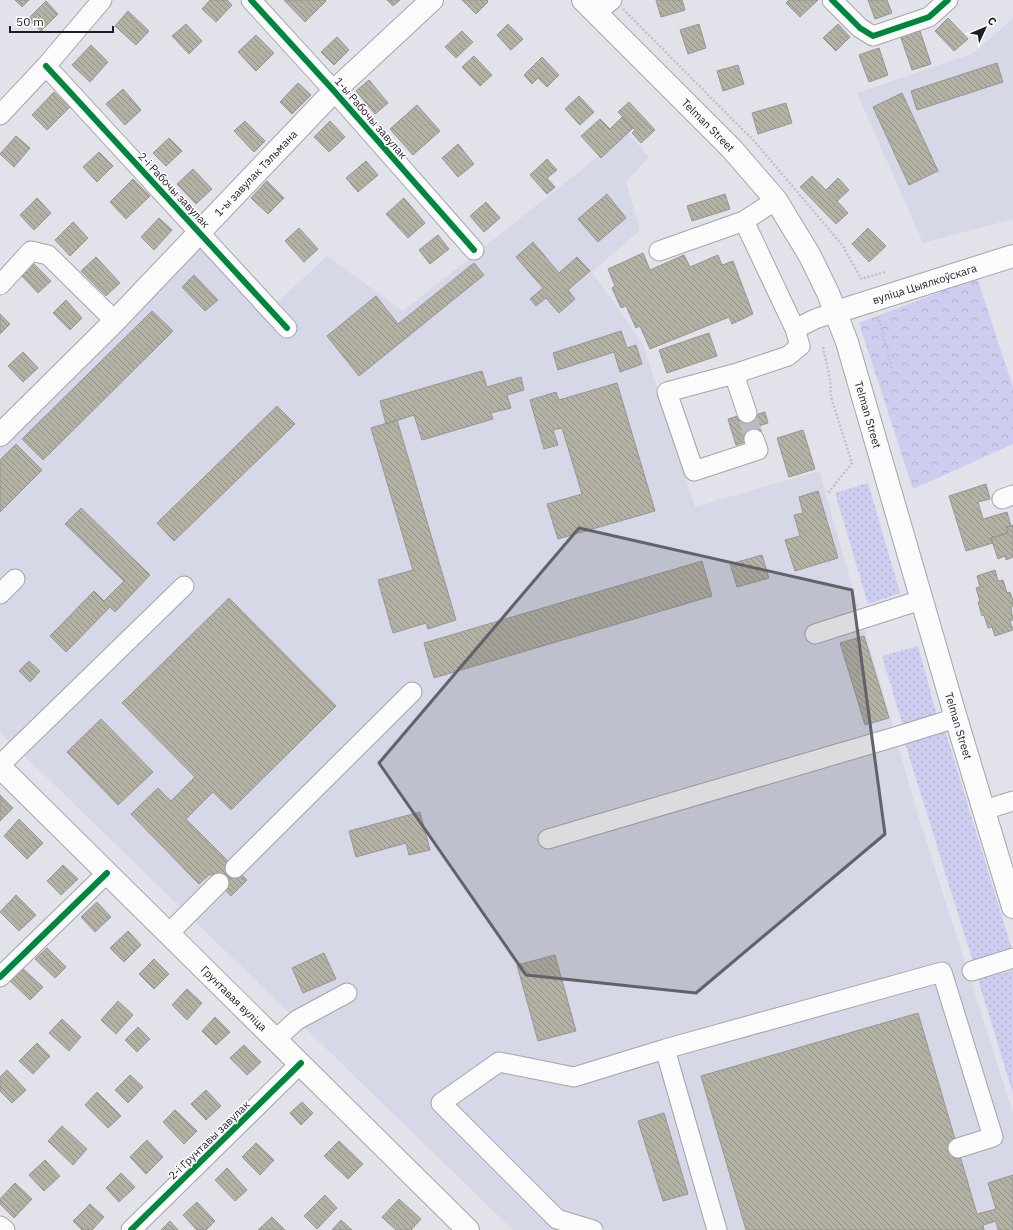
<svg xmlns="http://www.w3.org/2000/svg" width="1013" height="1230" viewBox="0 0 1013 1230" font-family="'IBM Plex Sans',sans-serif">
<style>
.built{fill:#d6d7e7}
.grass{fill:url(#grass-dots)}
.park{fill:url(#park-crowns)}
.building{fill:url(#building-back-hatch);stroke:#969697}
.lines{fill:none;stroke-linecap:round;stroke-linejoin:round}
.minor-tunnel{stroke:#bbbbc2;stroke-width:19;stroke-dasharray:19 10;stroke-linecap:butt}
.minor-casing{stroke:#a4a4aa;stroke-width:21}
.major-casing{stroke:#a4a4aa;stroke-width:24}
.path{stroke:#c2c2c5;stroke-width:2.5;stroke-dasharray:2 2;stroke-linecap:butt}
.minor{stroke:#fbfbfc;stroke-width:19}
.major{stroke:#fbfbfc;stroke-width:22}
.cycleway-casing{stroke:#fff;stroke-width:8}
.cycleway{stroke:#00873e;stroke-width:6}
.marked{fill:#626269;fill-opacity:0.2;stroke:#626269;stroke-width:3;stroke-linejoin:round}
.labels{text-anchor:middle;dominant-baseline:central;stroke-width:3;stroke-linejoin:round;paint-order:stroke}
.street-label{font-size:11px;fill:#1d1d23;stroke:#fff}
</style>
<defs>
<pattern id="grass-dots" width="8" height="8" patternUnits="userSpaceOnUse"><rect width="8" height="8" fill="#cdcdf0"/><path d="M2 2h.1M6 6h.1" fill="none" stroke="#b0b0ce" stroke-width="1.8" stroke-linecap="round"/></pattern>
<pattern id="park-crowns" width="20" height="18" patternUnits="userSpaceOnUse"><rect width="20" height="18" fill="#cdcdf0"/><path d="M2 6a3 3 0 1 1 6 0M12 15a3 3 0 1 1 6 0" fill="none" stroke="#b0b0ce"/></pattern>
<pattern id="building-back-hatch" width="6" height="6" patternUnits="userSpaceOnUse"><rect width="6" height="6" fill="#b4b2a4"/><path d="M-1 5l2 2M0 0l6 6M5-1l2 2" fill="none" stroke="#929085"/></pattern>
</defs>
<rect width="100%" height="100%" fill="#e2e2ea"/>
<path class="built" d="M1013,18V219L923,243L857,93L972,54Z
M628,133L649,157L626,182L640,230L592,272L643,344L695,507L819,471L920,822L1013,1113V1230H513L0,732V443L201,243L265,314L327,256L403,311Z"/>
<path class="grass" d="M868,483L900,593L868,604L835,493Z
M918,646L937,716L903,726L882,656Z
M945,730L1012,950L973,962L905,743Z
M1013,970V1094L978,979Z"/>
<path class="park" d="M977,278L1013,387V444L913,489L859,323Z"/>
<path class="building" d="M15,0H29L22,7Z
M210,0H227L232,5L216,22L202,9Z
M284,0H325L326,1L305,22Z
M387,0H400L393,6Z
M462,0H487L488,2L476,14Z
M656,0H682L685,10L661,17Z
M789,0H818L800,17L786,3Z
M868,0H887L892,13L875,19Z
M46,1L58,14L41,31L28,19Z
M128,11L149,31L136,45L115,26Z
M948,18L968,39L954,51L935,31Z
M186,24L202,41L189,54L172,36Z
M508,24L523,39L511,50L497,35Z
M699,24L706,48L688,54L680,30Z
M838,24L850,37L836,51L823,38Z
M919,28L931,64L912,70L900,35Z
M462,31L473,42L456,58L445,47Z
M256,35L274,53L256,71L238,52Z
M337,37L349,50L334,65L321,52Z
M91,45L108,62L90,82L72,65Z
M879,48L888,75L869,82L859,55Z
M474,56L492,75L480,86L462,67Z
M542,57L559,75L547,87L538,78L532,84L524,75Z
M997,63L1003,82L917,110L911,91Z
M738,65L744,84L723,91L717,71Z
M369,80L388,103L375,114L356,91Z
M298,83L311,95L292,114L280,102Z
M123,89L141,110L125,125L106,104Z
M54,92L70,107L47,130L32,115Z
M902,93L938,171L909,185L873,107Z
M579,96L594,112L580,125L565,109Z
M629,102L655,130L641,143L632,133L635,130L618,112Z
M786,103L792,123L758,134L752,113Z
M417,105L440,131L413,155L390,129Z
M623,116L633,128L601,158L581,136L600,119L610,129Z
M245,121L265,141L254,152L234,131Z
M330,121L345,137L329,152L314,137Z
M16,136L30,148L14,167L0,154Z
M169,138L182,151L166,166L153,153Z
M458,144L474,164L458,177L442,158Z
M99,152L113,166L97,182L83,167Z
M547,159L557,170L547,178L555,187L547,194L530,175Z
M366,161L378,175L358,192L346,178Z
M193,169L212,189L196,204L177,184Z
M812,176L826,190L838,178L849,190L837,201L848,213L836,224L800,187Z
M133,179L150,196L126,219L110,202Z
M267,181L284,198L268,214L251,198Z
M607,194L626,218L598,242L578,219Z
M725,194L730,209L692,221L687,206Z
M37,198L51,213L34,230L20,215Z
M404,198L425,223L408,238L386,214Z
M486,202L500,218L484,232L470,216Z
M159,218L172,230L154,250L141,237Z
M73,222L88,238L70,256L55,240Z
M299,228L318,249L304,262L285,241Z
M868,228L886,246L869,262L852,244Z
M438,235L449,249L430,264L419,250Z
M533,242L559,273L577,257L590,271L568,290L575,299L559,313L546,298L536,306L530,299L543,288L516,257Z
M643,253L650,270L684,255L690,267L718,255L722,265L733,261L753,314L732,324L729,317L650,349L640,326L636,328L626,306L621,308L612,288L615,286L608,269Z
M96,257L120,283L106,296L81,271Z
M33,263L51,281L38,293L21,275Z
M474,263L484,275L359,376L327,336L376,296L398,324Z
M194,275L218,300L205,311L182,287Z
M66,300L82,318L70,330L53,313Z
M152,311L173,331L43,460L22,439Z
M0,314L10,324L0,334Z
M621,331L627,348L636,345L642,364L620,372L614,352L558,370L553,353Z
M709,333L717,356L667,373L659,350Z
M23,352L38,368L23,382L8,366Z
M482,371L487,387L521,377L524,390L507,395L511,408L491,413L493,419L422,440L414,415L386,424L380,401Z
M617,383L655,511L558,539L547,504L582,494L562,428L553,430L558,445L544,449L530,400L556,392L559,400Z
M277,406L295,424L174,541L157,523Z
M754,411L755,415L765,412L768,423L759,426L763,436L736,445L728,419Z
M397,420L456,620L428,629L426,623L393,633L378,580L413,570L371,428Z
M803,430L815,469L789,477L777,438Z
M16,444L42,470L0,512V460Z
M986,484L990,499L978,502L983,519L1007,512L1011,526L1006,527L1008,533L991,538L993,543L966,551L949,496Z
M818,491L838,558L795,571L785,540L800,536L794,515L803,513L799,497Z
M81,508L150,575L115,612L110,607L66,652L50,636L94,591L104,601L124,581L65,524Z
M1013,525V557L1006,560L1005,556L998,559L991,538L1008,533L1006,527Z
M762,555L769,578L737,587L730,564Z
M702,561L712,596L434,678L424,643Z
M995,570L998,581L1003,580L1007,593L1010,592L1013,601V606L1011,607L1013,620L1010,621L1013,630L995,636L992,627L988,628L984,615L982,616L978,602L980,601L976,588L980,587L977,576Z
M229,598L336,706L231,810L213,792L186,819L247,880L231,896L210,874L199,884L131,814L158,788L171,801L195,777L122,703Z
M864,636L889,718L865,725L840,643Z
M29,661L40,671L30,682L19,671Z
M101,719L153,772L118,805L67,752Z
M0,795L13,808L0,821Z
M420,812L430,850L409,855L406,843L356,857L349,831Z
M19,819L43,843L27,859L4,836Z
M63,865L78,879L61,895L47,881Z
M16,895L36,915L19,931L0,912Z
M97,902L111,917L95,932L81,917Z
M128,931L141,945L124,962L110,948Z
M47,948L66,967L55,978L35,959Z
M324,953L336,979L303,993L292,968Z
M555,955L576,1031L538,1041L517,965Z
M154,959L169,974L154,989L139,974Z
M18,964L43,987L30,1000L6,977Z
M187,989L202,1003L187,1020L172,1005Z
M118,1001L133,1015L116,1034L101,1020Z
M918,1013L977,1214L996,1209L988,1183L1013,1175V1230H998L996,1221L983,1225L984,1230H746L701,1076Z
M215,1017L230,1032L216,1045L202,1031Z
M62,1019L81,1037L69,1051L49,1033Z
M138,1027L150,1039L137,1052L125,1040Z
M37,1043L50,1056L33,1074L19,1061Z
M244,1045L261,1062L247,1075L230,1058Z
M7,1070L26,1090L12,1103L0,1091V1077Z
M130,1075L143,1087L128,1103L115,1090Z
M206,1090L221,1106L206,1120L191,1104Z
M97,1092L121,1116L108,1128L85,1105Z
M302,1102L313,1113L301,1125L290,1113Z
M175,1110L197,1131L184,1144L163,1122Z
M664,1113L688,1194L663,1201L638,1121Z
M62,1126L87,1149L73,1165L48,1141Z
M147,1140L163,1157L146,1174L130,1157Z
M339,1141L363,1164L348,1179L324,1156Z
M256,1143L274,1160L260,1175L242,1157Z
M45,1160L60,1176L44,1191L29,1175Z
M227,1168L247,1190L235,1201L215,1180Z
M121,1173L135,1187L119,1202L106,1188Z
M15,1183L32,1199L14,1218L0,1204V1199Z
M325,1195L337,1208L317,1229L304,1216Z
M399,1199L421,1219L411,1230H396L382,1217Z
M197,1202L215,1221L206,1230H197L183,1215Z
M90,1204L104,1217L92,1230H82L73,1221Z
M272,1217L285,1230H258Z
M341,1220L352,1230H332Z
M170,1221L178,1230H161Z"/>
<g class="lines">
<path class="minor-tunnel" d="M747,413L754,439"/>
<g class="minor-casing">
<path id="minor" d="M251,0L334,91L474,250
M832,0L860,28L873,36L929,17L948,0
M596,13L612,0
M46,66L287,328
M0,115L46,66L102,0
M744,221L776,200
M659,251L744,221L795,329
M0,285L31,251L48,255L115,321
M734,374L747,413
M754,439L758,450L694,471L667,392L734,374L788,356L800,346L795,329L815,319L836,312
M1002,499L1013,495
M0,594L15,579
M815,634L921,600
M0,765L184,586
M984,810L1013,801
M548,839L898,736L956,718
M235,868L412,692
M169,933L219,883
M972,971L1013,958
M0,977L107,873
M276,1039L297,1020L347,993
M665,1049L942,972L993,1137L958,1148
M0,1226L5,1230
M131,1230L301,1063
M593,1230L557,1219L441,1103L499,1062L574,1077L665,1049L717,1230"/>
</g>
<g class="major-casing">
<g id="major">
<path id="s1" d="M583,0L731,148L776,200L810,256L828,293L847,342L956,718L1013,907"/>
<path id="s2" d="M836,312L1013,256"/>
<path id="s3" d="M0,435L115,321L334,91L432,0"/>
<path id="s4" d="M0,767L468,1230"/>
</g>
</g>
<path class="path" d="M623,9L756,143L843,246L861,279L885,272
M878,316L892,368
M823,347L830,379L831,397L852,463L828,493"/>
<use href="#minor" class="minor"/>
<use href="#major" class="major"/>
<g class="cycleway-casing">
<path id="cycleway" d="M251,0L334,91L474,250
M832,0L860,28L873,36L929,17L948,0
M46,66L287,328
M0,977L107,873
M131,1230L301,1063"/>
</g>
<use href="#cycleway" class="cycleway"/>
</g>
<path class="marked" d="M579,528L852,590L885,834L696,993L526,975L379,763Z"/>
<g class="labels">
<g class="street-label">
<text transform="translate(371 118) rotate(49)">1-ы Рабочы завулак</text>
<text stroke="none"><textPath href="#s1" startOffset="177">Telman Street</textPath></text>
<text stroke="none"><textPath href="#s3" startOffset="366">1-ы завулак Тэльмана</textPath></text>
<text transform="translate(174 190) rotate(47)">2-і Рабочы завулак</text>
<text stroke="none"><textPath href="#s2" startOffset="93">вуліца Цыялкоўскага</textPath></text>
<text stroke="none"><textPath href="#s1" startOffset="513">Telman Street</textPath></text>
<text stroke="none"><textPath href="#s1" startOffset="837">Telman Street</textPath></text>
<text stroke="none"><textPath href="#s4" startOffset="329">Грунтавая вуліца</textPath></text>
<text transform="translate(209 1140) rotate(-44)">2-і Грунтавы завулак</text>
</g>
</g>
<g transform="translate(985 28) rotate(46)" stroke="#ffffff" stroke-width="3" paint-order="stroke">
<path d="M0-3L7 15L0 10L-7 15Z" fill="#1d1d23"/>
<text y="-6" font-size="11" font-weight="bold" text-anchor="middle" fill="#1d1d23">С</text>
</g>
<path d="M10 26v6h103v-6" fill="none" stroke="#1d1d23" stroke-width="2"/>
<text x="16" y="26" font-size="12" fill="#1d1d23" stroke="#ffffff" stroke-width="3" paint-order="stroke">50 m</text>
</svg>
